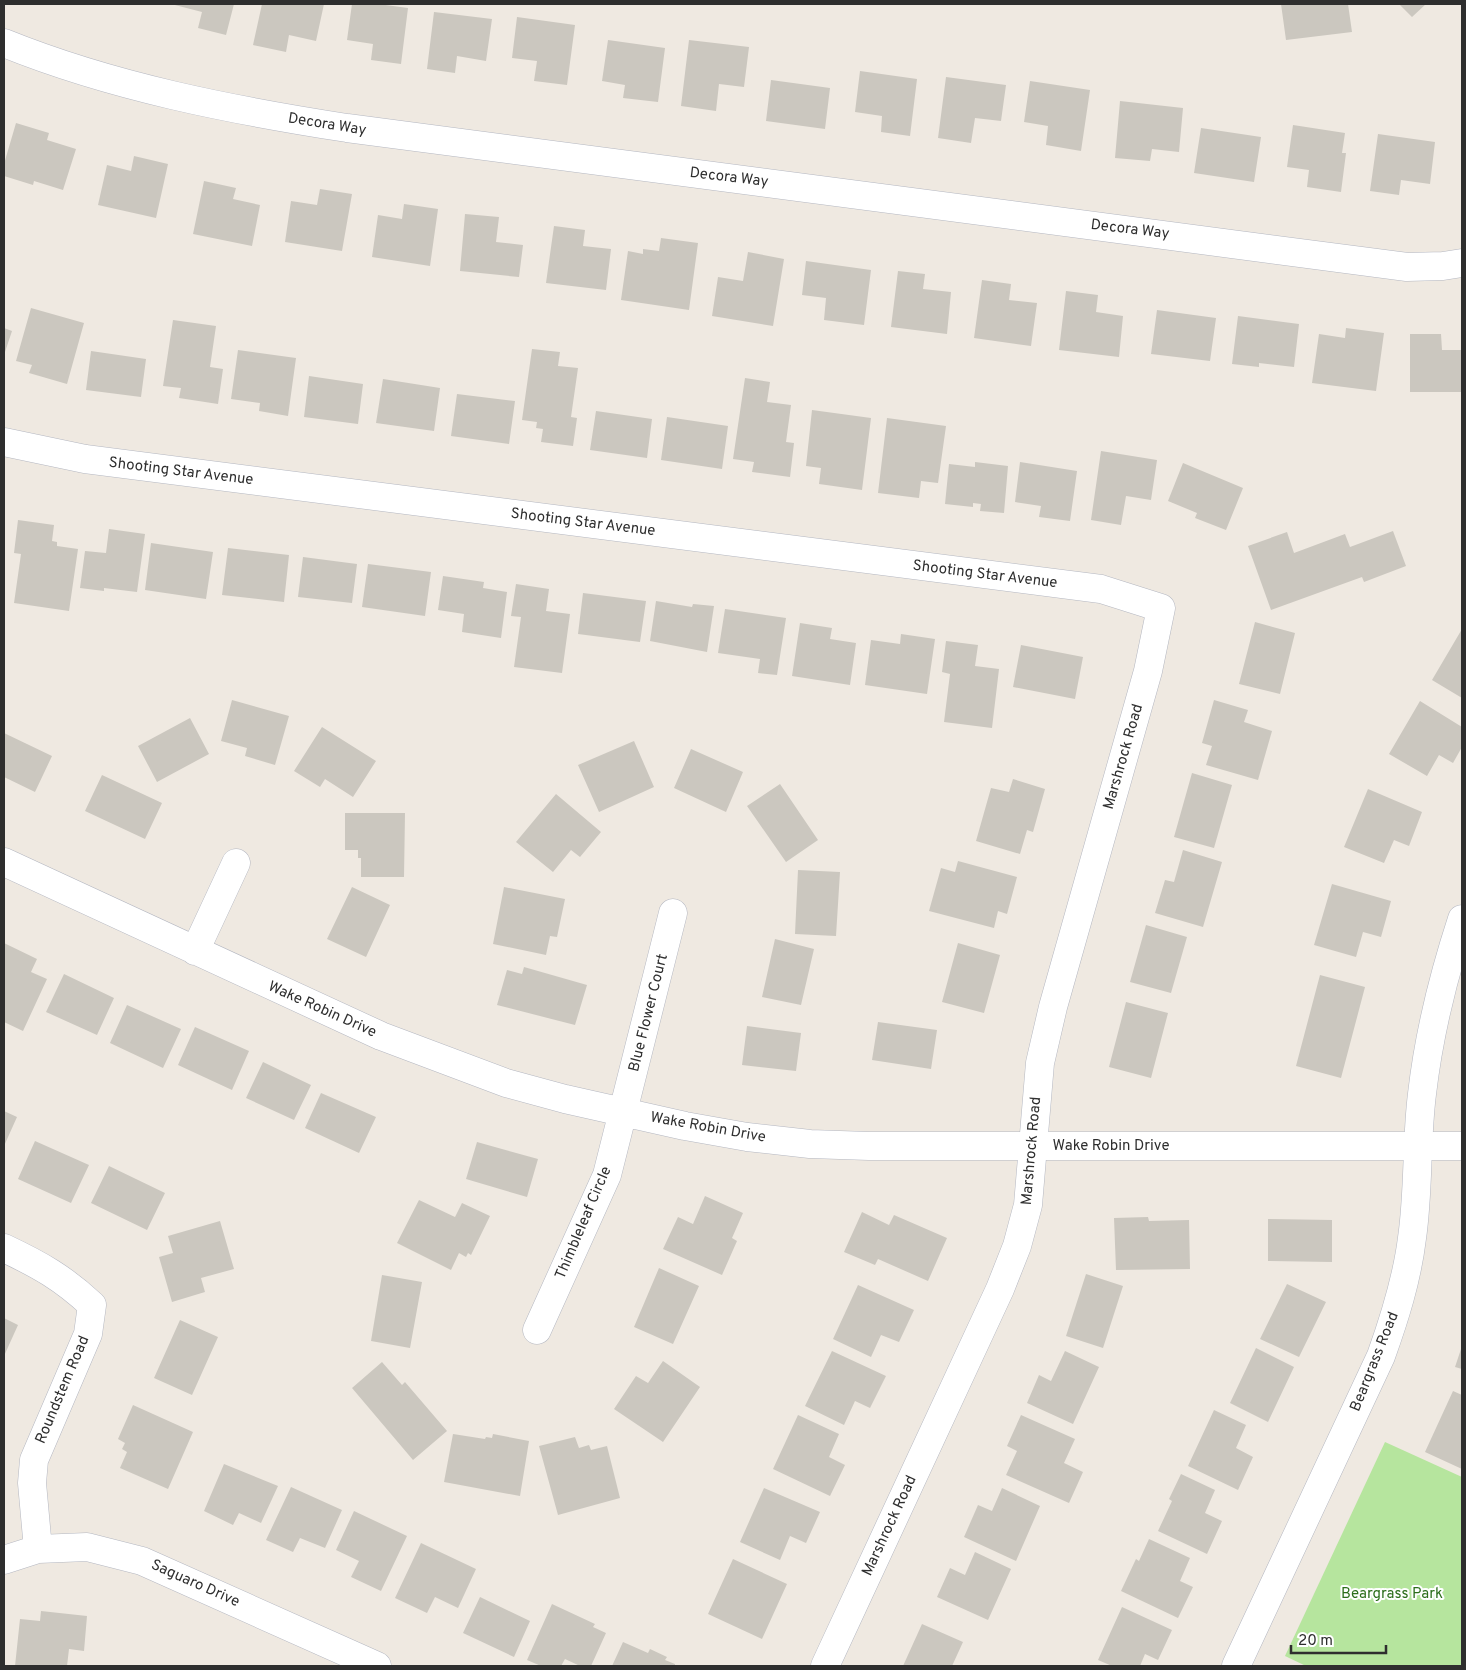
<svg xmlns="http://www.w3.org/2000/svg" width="1466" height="1670" viewBox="0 0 1466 1670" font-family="Overpass,sans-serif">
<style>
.green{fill:#b6e59e}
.building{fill:#cbc7bf}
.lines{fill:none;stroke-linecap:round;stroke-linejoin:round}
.minor-casing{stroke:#b4b7c1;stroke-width:29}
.minor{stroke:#fff;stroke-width:28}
.labels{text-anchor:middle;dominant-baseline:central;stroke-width:4;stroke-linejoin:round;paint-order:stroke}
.street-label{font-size:15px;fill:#2e2e2e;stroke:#fff}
.park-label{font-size:15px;fill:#2c6e1b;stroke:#fff}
</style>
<rect width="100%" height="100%" fill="#efe9e1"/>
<path class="green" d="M1385,1442L1462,1477V1666H1306L1285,1656Z"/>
<path class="building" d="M171,4H234L226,35L198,28L202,12Z
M262,4H324L316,41L289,35L286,52L253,45Z
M352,4H378L408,8L401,64L371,60L373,44L347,40Z
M1281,4H1348L1352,32L1286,40Z
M1399,4H1426L1412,17Z
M434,12L492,19L486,61L457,56L455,73L427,69Z
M517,17L575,25L567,85L534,81L537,61L512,58Z
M608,40L665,48L658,102L623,98L625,85L602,81Z
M689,40L749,47L744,87L719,84L716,111L681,106Z
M860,71L917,79L910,136L881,132L882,116L855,112Z
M946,77L1006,85L1001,121L975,118L971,143L938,138Z
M771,80L830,88L825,129L766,121Z
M1030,81L1090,90L1081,151L1046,145L1048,126L1024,122Z
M1120,101L1183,108L1179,152L1152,149L1150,161L1115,158Z
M16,123L49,133L47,140L76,149L63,190L34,181L33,185L4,176V164Z
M1293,125L1345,133L1342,153H1346L1341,192L1307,187L1309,170L1287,167Z
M1201,128L1261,137L1254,182L1194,173Z
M1378,134L1435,142L1430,184L1401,180L1399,195L1370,191Z
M134,156L168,164L156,218L98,205L107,165L131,171Z
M204,181L236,188L233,199L260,205L252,246L193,234Z
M320,189L352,194L342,251L285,242L291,201L317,205Z
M404,204L438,209L430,266L372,257L378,215L402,219Z
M465,214L499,217L496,242L523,245L519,277L460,271Z
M554,226L585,230L583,246L611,249L606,290L546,283Z
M661,238L698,243L689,310L621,300L628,251L643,254V249L659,251Z
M748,252L784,259L773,326L712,316L718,277L743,281Z
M806,261L871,270L864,325L824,320L826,298L802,295Z
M898,271L925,274L923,289L951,292L947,334L891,327Z
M982,280L1011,284L1009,300L1037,303L1031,346L974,338Z
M1066,291L1098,295L1096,312L1123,316L1119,357L1059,350Z
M31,308L84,323L67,384L29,373L32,365L16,361Z
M1157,310L1216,318L1210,361L1151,354Z
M1238,316L1299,324L1294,367L1259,363V367L1232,364Z
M173,320L216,326L210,367L223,369L218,404L179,398L181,388L163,386Z
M4,328L12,331L4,355Z
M1346,328L1384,333L1376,391L1312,383L1319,334L1345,338Z
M1410,334H1441L1442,350H1462V392H1410Z
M532,349L560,352L558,366L578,368L571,417L577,418L573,446L541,442L543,429L536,428L537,422L522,420Z
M238,350L296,358L288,416L259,411L260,403L231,399Z
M91,351L146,359L141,397L86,390Z
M309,376L363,384L358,424L304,417Z
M745,378L770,382L767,402L791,405L786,442L794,443L790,477L752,472L754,462L733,459Z
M383,379L440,388L434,431L376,423Z
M457,394L515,401L509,444L451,436Z
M812,410L871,418L862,490L819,484L821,468L806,466Z
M596,411L652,419L647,458L590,450Z
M667,417L728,426L722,469L661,460Z
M887,418L946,426L938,483L921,481L919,498L878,493Z
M1101,451L1157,460L1151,500L1126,496L1121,525L1091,520Z
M975,462L1008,466L1004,513L980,511L981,504L973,503V507L945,504L949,464L975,467Z
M1020,462L1077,471L1070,521L1039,517L1041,506L1015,502Z
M1183,463L1243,488L1226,530L1195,518L1197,513L1168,501Z
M18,520L54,525L52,541L57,542V546L78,549L69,611L14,603L21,554L14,553Z
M109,529L145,534L137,592L104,588V591L80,588L85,551L106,553Z
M1393,531L1406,566L1364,582L1362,577L1271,610L1248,546L1287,532L1294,553L1345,534L1350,547Z
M151,543L213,552L206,599L145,590Z
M228,548L289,555L284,602L222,595Z
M303,557L357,564L352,603L298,597Z
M368,564L431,572L425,616L362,607Z
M443,576L484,582L483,588L507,592L501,638L462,632L464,614L438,610Z
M516,584L549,589L546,611L570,614L562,673L514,667L521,617L511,616Z
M583,593L646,601L640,642L578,634Z
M656,601L692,607L693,604L714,606L707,652L650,641Z
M725,609L786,618L777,675L758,673L760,659L718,653Z
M1255,622L1295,633L1280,694L1239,684Z
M800,623L832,628L830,639L856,643L850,685L792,676Z
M1462,629V698L1432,680Z
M901,634L935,639L927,694L865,685L871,640L900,644Z
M946,641L978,645L975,666L999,669L992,728L944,722L950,674L942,672Z
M1021,645L1083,657L1075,699L1013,687Z
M232,700L289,716L275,765L245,756L247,748L221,741Z
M1214,700L1248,710L1244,722L1272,731L1258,780L1206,765L1212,746L1202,743Z
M1420,701L1462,727V747L1453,763L1439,755L1427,776L1389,754Z
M190,718L209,754L157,782L138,746Z
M322,727L376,761L353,797L325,779L320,787L294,771Z
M4,733L52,756L35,792L4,777Z
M634,741L654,787L599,812L578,765Z
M691,749L743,772L726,812L674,788Z
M1192,773L1232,785L1214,848L1174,837Z
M102,775L162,803L145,839L85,811Z
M1013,779L1045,789L1033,832L1027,830L1020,854L976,841L991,788L1009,792Z
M780,784L818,840L786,862L747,806Z
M1368,789L1422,812L1409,846L1394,840L1384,863L1344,847Z
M556,794L601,832L580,857L571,850L553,872L516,842Z
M345,813H405L404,877H361V858H358V850H345Z
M1183,850L1222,862L1203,927L1155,913L1165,880L1174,882Z
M958,861L1017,877L1007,914L998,911L994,928L929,911L941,868L955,872Z
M798,870L840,872L836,936L795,934Z
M1332,884L1391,901L1381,937L1363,932L1356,957L1314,945Z
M352,887L390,905L366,957L327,939Z
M504,887L565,899L557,937L550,936L546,955L493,944Z
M1146,925L1187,937L1171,993L1130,982Z
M775,939L814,949L801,1005L762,997Z
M4,943L37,959L31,972L47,979L23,1031L4,1022Z
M958,943L1000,955L984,1013L942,1002Z
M524,967L587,985L575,1025L497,1005L507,970L522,974Z
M64,974L114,998L97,1035L46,1012Z
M1320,975L1365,987L1341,1078L1296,1066Z
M1126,1002L1168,1013L1151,1078L1109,1067Z
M127,1005L181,1029L163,1068L110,1043Z
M878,1022L937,1030L931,1069L872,1060Z
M747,1026L801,1033L796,1071L742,1065Z
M195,1027L249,1051L232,1090L178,1065Z
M263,1062L311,1085L294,1120L246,1098Z
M321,1093L376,1117L359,1153L305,1128Z
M4,1111L17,1117L4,1146Z
M35,1141L89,1165L71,1203L18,1179Z
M477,1142L538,1159L527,1197L466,1179Z
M109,1166L165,1193L147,1230L91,1203Z
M705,1196L743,1213L732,1238L737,1241L722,1275L663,1249L678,1217L693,1224Z
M419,1200L455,1217L462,1203L490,1216L471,1255L468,1253L466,1257L459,1253L451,1270L397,1243Z
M862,1212L889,1225L894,1215L947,1238L928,1281L878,1259L875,1265L844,1252Z
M1148,1217L1149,1221L1189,1220L1190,1269L1116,1270L1114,1218Z
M1268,1219L1332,1220V1262L1268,1261Z
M220,1221L234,1269L201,1278L205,1292L172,1302L159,1257L173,1253L168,1236Z
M659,1268L699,1286L673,1344L634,1327Z
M1086,1274L1123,1286L1103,1348L1066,1336Z
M382,1275L422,1282L410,1348L371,1341Z
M1287,1284L1326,1302L1299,1357L1260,1339Z
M858,1285L914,1310L899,1342L881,1335L871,1357L833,1339Z
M4,1318L18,1325L4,1356Z
M180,1320L218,1337L192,1395L154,1378Z
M1462,1346V1369L1455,1367Z
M1256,1348L1294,1367L1268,1422L1230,1403Z
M832,1351L886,1376L870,1408L855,1401L844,1425L805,1406Z
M1065,1351L1099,1367L1073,1424L1027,1403L1039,1375L1051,1381Z
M663,1361L700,1387L663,1442L614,1409L636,1376L648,1383Z
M382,1362L402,1385L405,1382L447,1431L413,1460L352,1388Z
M1453,1391L1462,1395V1469L1425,1452Z
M133,1405L193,1432L168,1489L120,1468L127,1452L122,1449L125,1443L118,1439Z
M1214,1410L1246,1425L1236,1448L1253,1457L1238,1490L1188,1466Z
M798,1415L839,1434L829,1457L845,1465L830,1496L773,1469Z
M1021,1415L1075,1439L1064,1463L1083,1472L1069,1503L1006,1475L1017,1451L1007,1446Z
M453,1434L485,1439L486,1437L492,1438L493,1434L529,1441L520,1496L444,1482Z
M575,1437L579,1448L589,1445L591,1450L607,1446L620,1498L558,1515L539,1446Z
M224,1464L278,1486L261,1523L239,1513L233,1525L204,1511Z
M1181,1474L1215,1490L1205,1513L1222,1521L1207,1554L1158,1531L1172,1501L1169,1499Z
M291,1487L342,1510L325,1548L300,1538L293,1552L266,1540Z
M764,1488L820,1512L806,1543L790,1536L780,1560L740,1542Z
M1002,1488L1040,1506L1016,1561L964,1537L978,1505L992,1511Z
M354,1511L407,1536L381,1591L351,1577L359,1561L336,1550Z
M1149,1539L1190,1558L1180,1581L1193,1587L1178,1618L1121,1591L1136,1559L1139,1561Z
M421,1543L476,1569L458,1608L435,1597L427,1613L395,1598Z
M975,1552L1011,1569L988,1620L937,1597L950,1568L965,1575Z
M733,1559L787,1584L762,1639L708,1614Z
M480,1597L530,1621L514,1657L463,1633Z
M552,1604L595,1624L593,1627L606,1633L591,1666H580L565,1659L561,1666H541L527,1660Z
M1122,1607L1172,1630L1158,1660L1145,1654L1140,1666H1112L1098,1660Z
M41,1611L87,1616L84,1651L69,1649L67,1666H15L20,1619L40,1621Z
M922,1624L963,1642L952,1666H903Z
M623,1642L648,1653L650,1649L667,1657L665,1660L675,1664V1666H612Z"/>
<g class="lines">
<g class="minor-casing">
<path id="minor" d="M4,43C113,87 231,110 347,128L1407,267L1443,266L1462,263
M4,442L85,459L1101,589L1161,608L1148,671L1053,1007L1040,1063L1028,1205L1017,1246L1000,1289L825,1666
M4,862L381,1036L506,1083L565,1099L685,1126L747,1137L810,1144L869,1146H1462
M195,951L236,863
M4,1248C40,1265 63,1278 92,1305L88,1334L34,1460L32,1483L38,1549
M537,1330L607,1175L673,913
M4,1560L38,1549L87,1547L142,1561L377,1666
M1236,1666L1381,1356C1395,1317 1407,1279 1412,1238C1419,1190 1416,1141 1422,1094C1429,1033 1443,977 1462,919"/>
</g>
<use href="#minor" class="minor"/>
</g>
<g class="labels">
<g class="street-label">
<text transform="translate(327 125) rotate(9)">Decora Way</text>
<text transform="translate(729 178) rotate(7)">Decora Way</text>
<text transform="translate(1130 230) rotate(7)">Decora Way</text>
<text transform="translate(181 472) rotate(7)">Shooting Star Avenue</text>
<text transform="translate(583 523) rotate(7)">Shooting Star Avenue</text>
<text transform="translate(985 575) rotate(7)">Shooting Star Avenue</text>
<text transform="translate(1124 757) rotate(-74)">Marshrock Road</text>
<text transform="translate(322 1010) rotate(24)">Wake Robin Drive</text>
<text transform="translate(649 1013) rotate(-76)">Blue Flower Court</text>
<text transform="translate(708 1128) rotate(10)">Wake Robin Drive</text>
<text x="1111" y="1146">Wake Robin Drive</text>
<text transform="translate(1032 1151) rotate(-85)">Marshrock Road</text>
<text transform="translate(584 1223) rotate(-67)">Thimbleleaf Circle</text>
<text transform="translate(1375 1362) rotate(-68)">Beargrass Road</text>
<text transform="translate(63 1390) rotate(-67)">Roundstem Road</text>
<text transform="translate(890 1526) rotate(-65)">Marshrock Road</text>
<text transform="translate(195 1584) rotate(24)">Saguaro Drive</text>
</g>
<g class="park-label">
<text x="1392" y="1594">Beargrass Park</text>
</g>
</g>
<rect width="1466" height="1670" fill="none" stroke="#2e2e2e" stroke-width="10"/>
<path d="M1291 1645v8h95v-8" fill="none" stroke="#2e2e2e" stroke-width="2.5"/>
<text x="1298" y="1645" font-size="15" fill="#2e2e2e" stroke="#ffffff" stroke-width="4" paint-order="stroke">20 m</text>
</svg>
